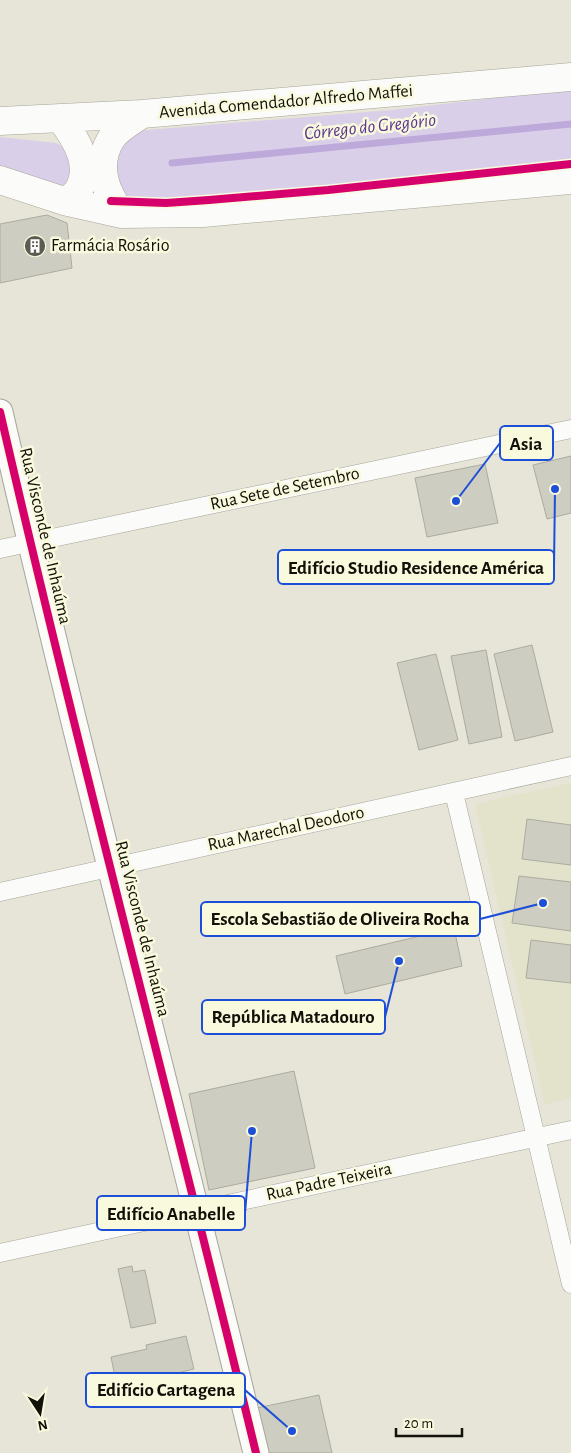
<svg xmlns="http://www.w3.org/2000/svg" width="571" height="1453" viewBox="0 0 571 1453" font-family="'Alegreya Sans',sans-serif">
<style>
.built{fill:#e3e2ca}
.green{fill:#dacfe8}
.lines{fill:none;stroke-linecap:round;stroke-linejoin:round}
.stream{stroke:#bdaada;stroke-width:7}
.building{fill:#cecdc2;stroke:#ababa0}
.street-casing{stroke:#a6a59a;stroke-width:19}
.secondary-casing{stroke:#a6a59a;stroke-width:27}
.primary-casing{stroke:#a6a59a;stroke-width:29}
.street{stroke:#fbfbf9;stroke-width:18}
.secondary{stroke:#fbfbf9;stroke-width:25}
.primary{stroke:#fbfbf9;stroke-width:28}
.cycleway-casing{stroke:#f9f9de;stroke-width:11}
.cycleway{stroke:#d6006c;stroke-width:8}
.labels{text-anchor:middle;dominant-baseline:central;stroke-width:5;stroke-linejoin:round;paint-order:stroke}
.street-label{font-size:18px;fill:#121109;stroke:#f9f9de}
.poi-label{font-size:18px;fill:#121109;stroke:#f9f9de;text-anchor:start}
.water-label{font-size:19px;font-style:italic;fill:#5b368d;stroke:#f9f9de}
.leader{fill:none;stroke:#1d4ed8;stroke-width:2}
.callout-dot{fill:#1d4ed8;stroke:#f9f9de;stroke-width:2}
.callout{fill:#f9f9de;stroke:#1d4ed8;stroke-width:2}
.callout-label{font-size:19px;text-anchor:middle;font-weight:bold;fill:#121109}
</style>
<rect width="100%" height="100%" fill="#e6e5d7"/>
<path class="built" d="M571,783V1098L545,1105L475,804Z"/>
<path class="green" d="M571,89V171L142,206L123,198L113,177L116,151L135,131L392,110Z
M0,137L56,143L68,150L76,170L66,187L59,189L0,170Z"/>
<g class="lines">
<path class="stream" d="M172,163L571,124"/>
</g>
<path class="building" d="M47,215L67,223L72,268L0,283V224Z
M571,456V513L547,519L533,465Z
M485,464L498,523L427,537L415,478Z
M532,645L553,732L515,741L494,654Z
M486,650L502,737L469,744L451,656Z
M436,654L458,740L419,750L397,663Z
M527,819L571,825V865L522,859Z
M519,876L571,882V931L512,923Z
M454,928L462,966L345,994L336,956Z
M531,940L571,945V983L526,978Z
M294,1071L315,1168L209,1190L189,1094Z
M132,1266L133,1272L145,1270L156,1323L131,1328L118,1269Z
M186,1336L194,1369L117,1387L111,1357L147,1349L146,1345Z
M319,1395L332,1453H262L252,1409Z"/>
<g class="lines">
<g class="street-casing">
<path id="street" d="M0,549L571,429
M454,793L571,1284
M0,892L571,766
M0,1253L571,1130"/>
</g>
<g class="secondary-casing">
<path id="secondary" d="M0,412C80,760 172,1105 256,1453"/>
</g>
<g class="primary-casing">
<path id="primary" d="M61,119C76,139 94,167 77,192C74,196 69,199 64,201
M0,121L142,114L571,77
M0,180L64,201L122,214L203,213L571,180
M122,214C105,192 95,165 111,139C118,128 132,121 142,114"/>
</g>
<use href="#street" class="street"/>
<use href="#secondary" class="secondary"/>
<use href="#primary" class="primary"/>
<g class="cycleway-casing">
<path id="cycleway" d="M111,201L166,203L209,200L328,190L571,164
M0,412C80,760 172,1105 256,1453"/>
</g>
<use href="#cycleway" class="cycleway"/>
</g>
<defs>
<g id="building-disc" transform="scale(1.125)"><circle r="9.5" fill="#5c5b51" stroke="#f9f9de"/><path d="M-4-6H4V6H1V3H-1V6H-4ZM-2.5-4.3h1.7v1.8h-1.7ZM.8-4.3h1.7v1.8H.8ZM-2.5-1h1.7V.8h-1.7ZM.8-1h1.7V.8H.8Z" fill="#fff"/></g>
</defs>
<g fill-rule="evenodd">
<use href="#building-disc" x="35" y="246"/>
</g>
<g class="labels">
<g class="street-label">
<text transform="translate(286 102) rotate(-5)">Avenida Comendador Alfredo Maffei</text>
<text transform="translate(285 489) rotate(-12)">Rua Sete de Setembro</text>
<text transform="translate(45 536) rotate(77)">Rua Visconde de Inhaúma</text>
<text transform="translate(286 829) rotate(-12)">Rua Marechal Deodoro</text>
<text transform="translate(142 929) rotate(76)">Rua Visconde de Inhaúma</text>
<text transform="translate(329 1182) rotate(-12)">Rua Padre Teixeira</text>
</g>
<g class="poi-label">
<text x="51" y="246">Farmácia Rosário</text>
</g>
<g class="water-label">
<text transform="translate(370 127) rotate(-6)">Córrego do Gregório</text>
</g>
</g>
<path class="leader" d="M456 501L500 443M555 489L554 567M543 903L480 919M399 961L385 1017M252 1131L245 1213M292 1431L245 1390"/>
<g class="callout-dot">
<circle cx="456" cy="501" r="5"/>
<circle cx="555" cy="489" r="5"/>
<circle cx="543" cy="903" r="5"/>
<circle cx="399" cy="961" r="5"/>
<circle cx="252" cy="1131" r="5"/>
<circle cx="292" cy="1431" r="5"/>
</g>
<g class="callout">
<rect x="500" y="426" width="53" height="34" rx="5"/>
<rect x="278" y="550" width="276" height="34" rx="5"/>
<rect x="201" y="902" width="279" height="34" rx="5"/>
<rect x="202" y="1000" width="183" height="34" rx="5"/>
<rect x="97" y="1196" width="148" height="34" rx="5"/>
<rect x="86" y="1373" width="159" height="34" rx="5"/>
</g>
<g class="callout-label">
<text x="526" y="450">Asia</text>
<text x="416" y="574">Edifício Studio Residence América</text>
<text x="340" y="925">Escola Sebastião de Oliveira Rocha</text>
<text x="293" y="1023">República Matadouro</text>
<text x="171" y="1220">Edifício Anabelle</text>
<text x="166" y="1396">Edifício Cartagena</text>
</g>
<g transform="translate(40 1413) rotate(168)" stroke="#f9f9de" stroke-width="4" paint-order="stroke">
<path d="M0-4L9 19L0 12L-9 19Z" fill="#121109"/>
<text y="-8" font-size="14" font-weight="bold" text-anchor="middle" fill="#121109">N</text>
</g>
<path d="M396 1428v8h66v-8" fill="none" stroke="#121109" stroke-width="2.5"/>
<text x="404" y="1428" font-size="15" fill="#121109" stroke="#f9f9de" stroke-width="4" paint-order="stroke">20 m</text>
</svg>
